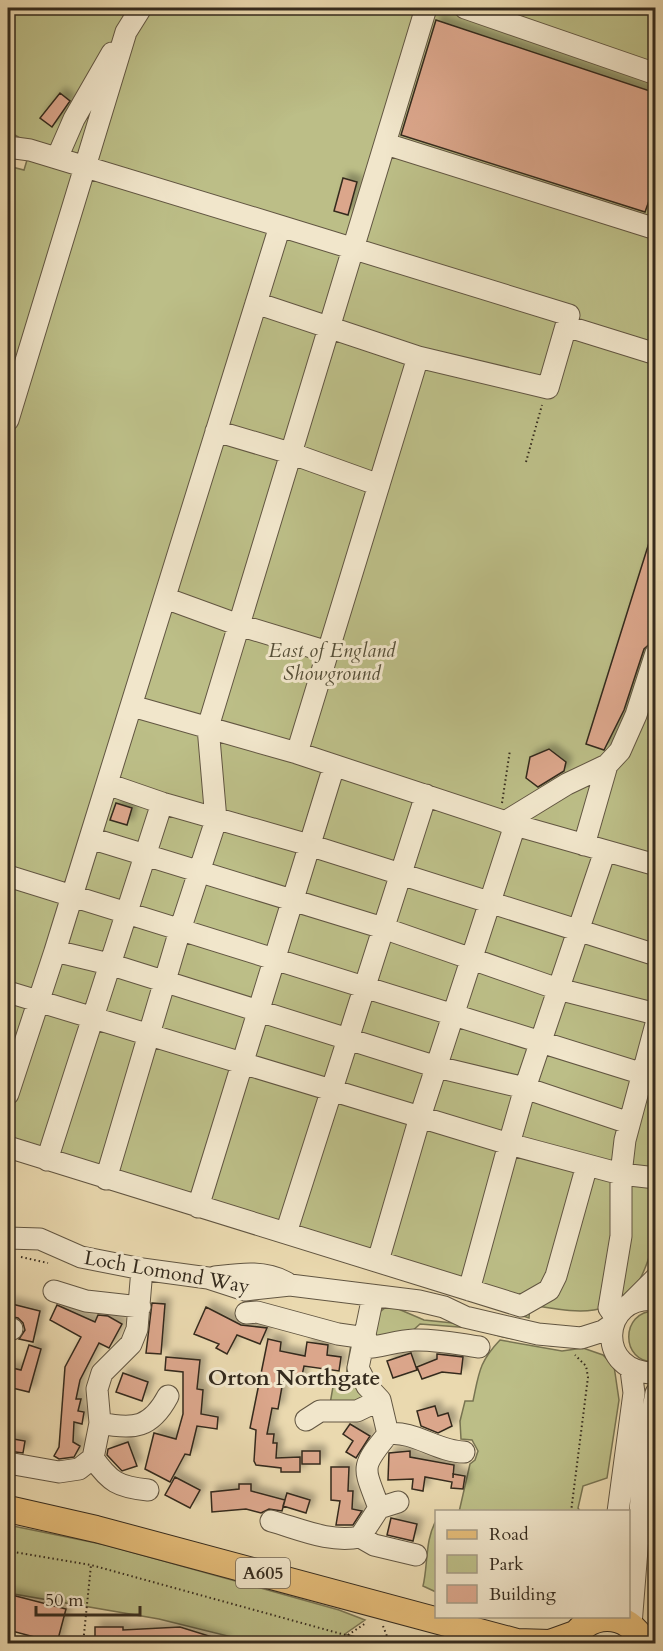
<svg xmlns="http://www.w3.org/2000/svg" width="663" height="1651" viewBox="0 0 663 1651" font-family="Cardo,serif">
<style>
.green{fill:#bcbe87;stroke:#787452;stroke-width:1.5}
.building{fill:#dba68b;stroke:#342a1d;stroke-width:1.5;filter:url(#shadow)}
.lines{fill:none;stroke-linecap:round;stroke-linejoin:round}
.minor-casing{stroke:#625642;stroke-width:23}
.major-casing{stroke:#342a1d;stroke-width:28}
.path{stroke:#342a1d;stroke-width:2;stroke-dasharray:1.5 3;stroke-linecap:butt}
.minor{stroke:#f1e6cb;stroke-width:21}
.major{stroke:#e5bc78;stroke-width:26}
.labels{text-anchor:middle;dominant-baseline:central;stroke-width:6;stroke-linejoin:round;paint-order:stroke}
.shield{fill:#f1e6cb;stroke:#6d6251;stroke-width:1.5}
.shield-label{font-size:18px;font-weight:bold;fill:#342a1d}
.park-label{font-size:20px;font-style:italic;fill:#564f38;stroke:#f1e6cb}
.street-label{font-size:20px;fill:#342a1d;stroke:#f1e6cb}
.quarter-label{font-size:22px;font-weight:bold;fill:#342a1d;stroke:#f1e6cb}
</style>
<defs>
<filter id="shadow"><feDropShadow dx="5.5" dy="-5.5" stdDeviation="3" flood-color="#0004"/></filter>
</defs>
<rect width="100%" height="100%" fill="#ead9af"/>
<filter id="stains"><feTurbulence type="fractalNoise" baseFrequency=".00333" numOctaves="4"/><feColorMatrix values="0 0 0 0 .2 0 0 0 0 .09 0 0 0 0 .02 0 0 0 .5 -.17"/></filter>
<radialGradient id="worn" r=".72"><stop offset=".6" stop-color="#630" stop-opacity="0"/><stop offset="1" stop-color="#630" stop-opacity=".3"/></radialGradient>
<path class="green" d="M8,8H655L656,1238C650,1252 646,1271 638,1282C607,1322 572,1311 530,1305L529,1318L198,1207L8,1153V166L24,170L30,150L27,142L8,131Z
M389,1305L424,1320L482,1326L554,1344L552,1346L503,1337L472,1328L420,1324L410,1333L373,1340L377,1314Z
M655,1311V1362C620,1363 620,1311 655,1311Z
M500,1340L562,1351L583,1348L603,1355L614,1366L619,1400L607,1478L583,1486L578,1508L580,1511L459,1512L470,1464L475,1460L478,1451L472,1440L461,1439L460,1421L465,1401H473C479,1373 479,1362 500,1340Z
M351,1344L358,1347L370,1399L330,1404L335,1375L346,1376Z
M436,1521V1592L423,1586C428,1566 425,1539 436,1521Z
M8,1525L106,1545L339,1610L365,1620L345,1634L378,1643H256L159,1619L8,1593Z"/>
<path class="building" d="M436,20L656,93V181L645,212L401,135Z
M60,93L70,101L52,127L40,118Z
M343,178L357,182L348,215L334,211Z
M653,530H656V634L653,641L644,649L624,710L604,750L586,744Z
M549,749L566,762L564,771L538,787L526,778L530,757Z
M116,803L132,808L127,825L110,820Z
M8,1303L40,1311L33,1342L19,1339L25,1330L23,1323L18,1318L8,1316Z
M152,1303L165,1304L161,1354L146,1353Z
M57,1305L95,1322L98,1315L108,1316L122,1324L109,1348L99,1343L80,1380L76,1399H81L78,1411L84,1412L82,1424L74,1422L73,1442L80,1446L74,1457L59,1459L54,1456L59,1447L65,1367L81,1337L50,1320Z
M206,1307L241,1325L267,1328L260,1344L237,1335L227,1354L216,1348L219,1344L194,1334Z
M268,1339L281,1342L280,1351L305,1356L307,1342L328,1345L327,1355L341,1357L339,1371L304,1366L300,1385L283,1381L278,1409L272,1408L267,1434H274L273,1443H277L276,1458L300,1457V1472H281V1468L256,1465L254,1461L256,1430L250,1428Z
M29,1345L41,1349L29,1392L8,1387V1367L21,1370Z
M411,1353L417,1370L393,1378L387,1361Z
M437,1354L463,1357L461,1374L442,1372L422,1379L417,1367L437,1359Z
M166,1357L200,1360L197,1389L203,1390L201,1414L218,1417L217,1429L197,1426L190,1455L185,1454L170,1482L145,1469L154,1433L176,1439L183,1414V1372L165,1370Z
M123,1373L148,1382L142,1401L116,1392Z
M435,1406L438,1416L448,1413L452,1426L438,1433L421,1426L417,1411Z
M350,1424L370,1436L356,1458L346,1452L353,1441L343,1434Z
M8,1438L25,1441L23,1453L8,1451Z
M128,1442L137,1466L122,1471L107,1455L108,1449Z
M302,1451H320V1464H302Z
M410,1451V1457L454,1465L453,1478V1474L465,1476L463,1489L451,1488L452,1482L425,1477L423,1491L412,1489L413,1479L388,1480L389,1453Z
M331,1467H349L348,1491H353L352,1509L362,1511L353,1525H336L340,1501L331,1500Z
M175,1477L200,1490L190,1508L165,1495Z
M239,1484H251V1491L285,1500L282,1511L269,1509L261,1513L246,1509L212,1512L211,1492L239,1489Z
M287,1493L310,1500L306,1513L283,1506Z
M391,1518L417,1524L413,1541L387,1535Z
M8,1594L66,1609L57,1643L8,1630Z
M95,1627H123V1630L180,1627L225,1641L224,1644H95Z"/>
<g class="lines">
<g class="minor-casing">
<path id="minor" d="M465,8L656,74
M386,144L656,229
M8,147L30,150L280,226
M57,158L74,119L112,53
M256,303L418,357L297,753
M418,357L548,388L566,326L656,354
M8,420L126,32L141,8
M216,431L290,453L379,485
M165,598L239,625L328,652
M132,706L297,753L515,825L656,865
M107,784L162,803
M505,822L567,784L607,765L620,751L636,715L656,653
M90,838L280,226L569,315L566,326
M584,845L607,765
M605,851L525,1088L509,1144L621,1174V1236L609,1308L616,1318
M8,876L656,1078
M8,992L509,1144L469,1290
M656,1024L625,1140L621,1174L656,1178
M8,1094L55,951
M629,1123L525,1088L437,1067L109,964L55,951L90,838L383,928L558,989L656,1014
M8,1147L521,1306L549,1290L556,1276L587,1165
M47,1160L162,803L309,845L656,955
M106,1179L180,930L216,820L208,727L426,8
M198,1207L334,766
M286,1233L426,795
M8,1238L40,1239L81,1257L142,1269L208,1278L245,1290L290,1285L419,1301L444,1307L465,1317L538,1334L581,1338L603,1331L613,1324
M378,1261L420,1117L515,825
M215,1277C240,1274 264,1270 287,1283
M54,1291L86,1301L140,1307
M656,1300C600,1293 594,1375 656,1373
M631,1303L656,1278
M246,1313L257,1312L338,1334L366,1338
M8,1329H12
M363,1348C381,1347 396,1341 414,1340C436,1339 458,1344 479,1347
M306,1420L320,1411H357L380,1400
M100,1423C134,1430 151,1428 168,1396
M388,1434C413,1430 438,1452 464,1452
M93,1458C110,1482 118,1487 148,1490
M8,1463L59,1472L79,1469L93,1458L100,1423L97,1389L102,1373L131,1344L137,1329L142,1269
M379,1508L398,1502
M618,1512L634,1393L631,1370
M271,1521C300,1529 329,1543 360,1537L379,1508C364,1467 359,1469 388,1434L380,1400L367,1386L358,1368L373,1296
M360,1537L374,1545L416,1555
M631,1625L645,1449L656,1393"/>
</g>
<g class="major-casing">
<path id="major" d="M8,1509L96,1529L517,1642L550,1643L575,1634
M570,1644C585,1610 629,1609 644,1644"/>
</g>
<path class="path" d="M526,462L542,405
M502,803L510,750
M21,1257L48,1263
M571,1512L588,1377L586,1366L575,1355
M8,1551L91,1565L378,1644
M383,1626L390,1644
M348,1635L366,1623
M83,1644L91,1565"/>
<use href="#minor" class="minor"/>
<use href="#major" class="major"/>
</g>
<g class="labels">
<rect class="shield" x="236" y="1558" width="54" height="30" rx="4.5"/>
<g class="shield-label">
<text x="263" y="1573">A605</text>
</g>
<g class="park-label">
<text x="332" y="650">East of England<tspan x="332" dy="23">Showground</tspan></text>
</g>
<g class="street-label">
<text transform="translate(167 1272) rotate(10)">Loch Lomond Way</text>
</g>
<g class="quarter-label">
<text x="294" y="1378">Orton Northgate</text>
</g>
</g>
<rect width="663" height="1651" fill="none" stroke="#ead9af" stroke-width="30"/>
<rect x="9" y="9" width="645" height="1633" fill="none" stroke="#342a1d" stroke-width="3"/>
<rect x="15" y="15" width="633" height="1621" fill="none" stroke="#342a1d" stroke-width="1.5"/>
<rect x="435" y="1510" width="195" height="108" fill="#f1e6cb" stroke="#a59b85" stroke-width="1.5"/>
<rect x="447" y="1530" width="30" height="9" fill="#e5bc78" stroke="#a59b85" stroke-width="1.5"/>
<text x="489" y="1540" font-size="18" fill="#342a1d">Road</text>
<rect x="447" y="1555" width="30" height="18" fill="#bcbe87" stroke="#a59b85" stroke-width="1.5"/>
<text x="489" y="1570" font-size="18" fill="#342a1d">Park</text>
<rect x="447" y="1585" width="30" height="18" fill="#dba68b" stroke="#a59b85" stroke-width="1.5"/>
<text x="489" y="1600" font-size="18" fill="#342a1d">Building</text>
<path d="M36 1606v9h104v-9" fill="none" stroke="#342a1d" stroke-width="3"/>
<text x="45" y="1606" font-size="18" fill="#342a1d" stroke="#f1e6cb" stroke-width="4.5" paint-order="stroke">50 m</text>
<rect width="100%" height="100%" filter="url(#stains)"/>
<rect width="100%" height="100%" fill="url(#worn)"/>
</svg>
